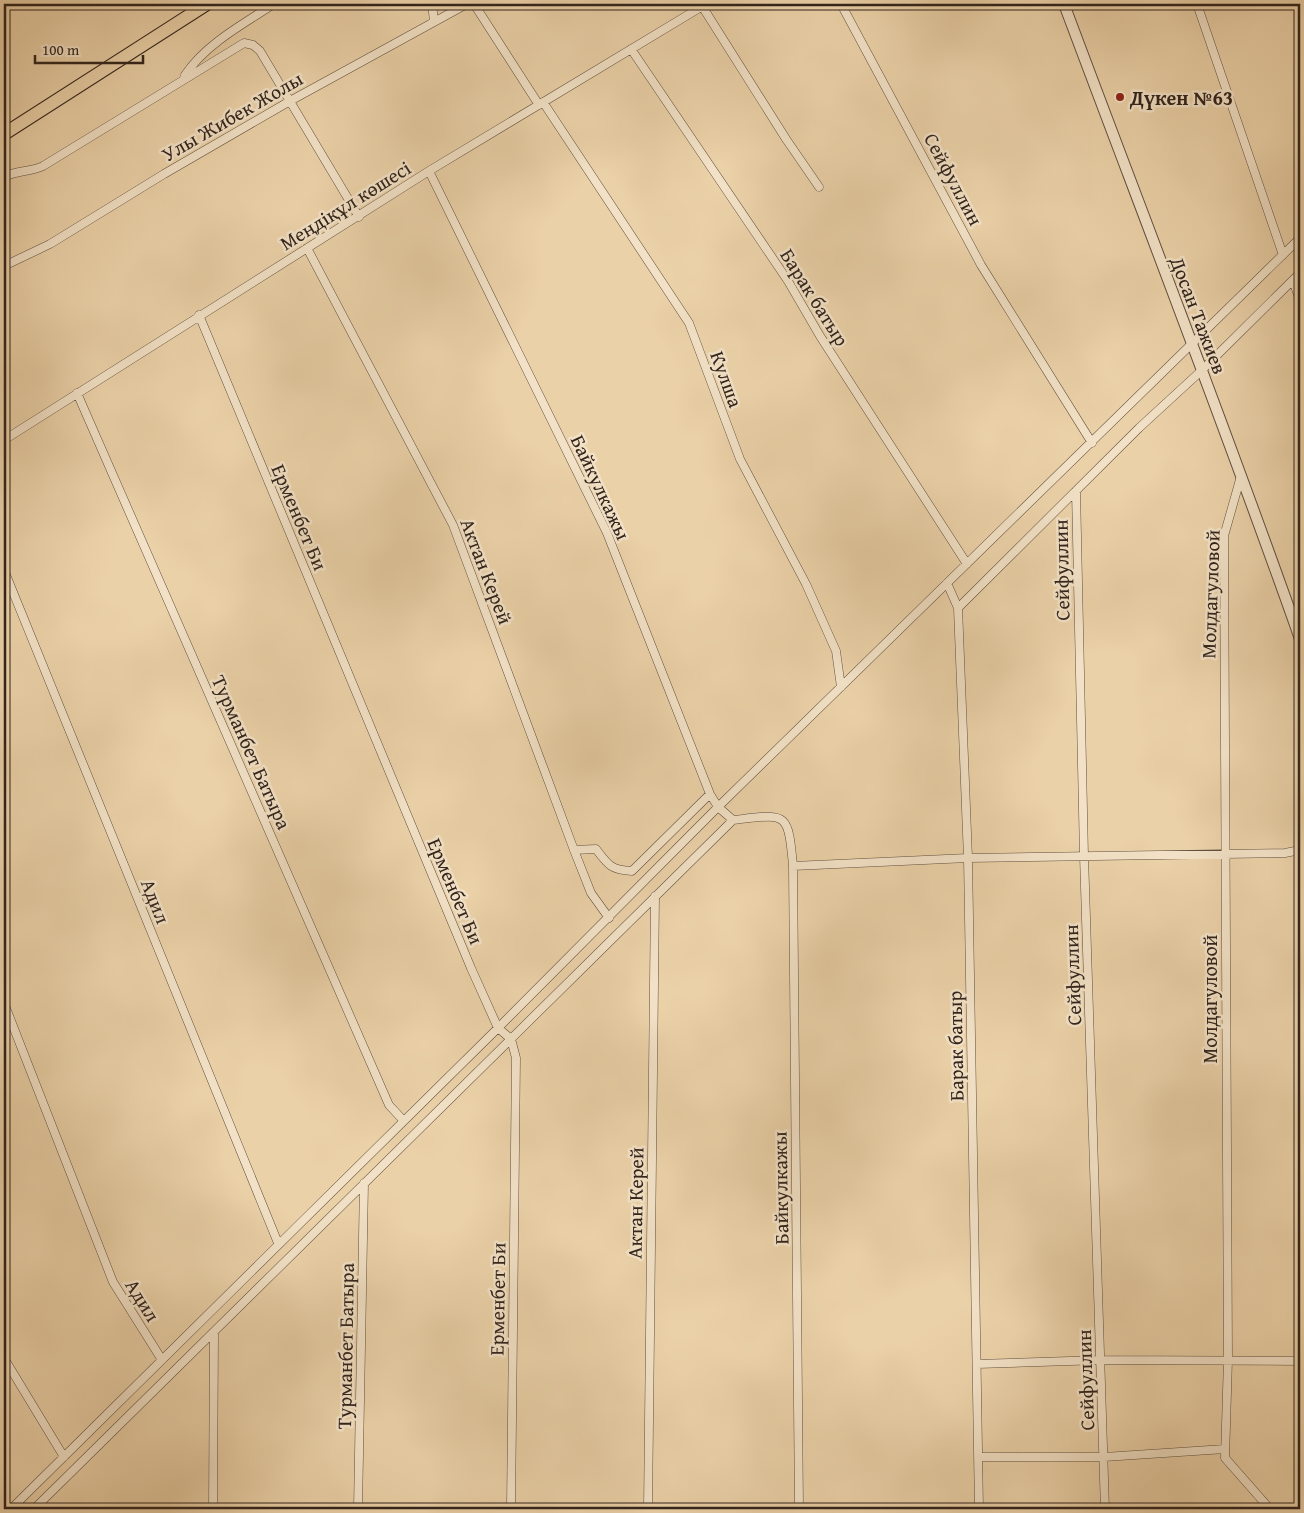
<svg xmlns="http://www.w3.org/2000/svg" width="1304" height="1513" viewBox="0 0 1304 1513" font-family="'Gentium Book Plus',serif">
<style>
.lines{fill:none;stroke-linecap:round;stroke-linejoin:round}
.minor-casing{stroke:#604f3f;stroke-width:9}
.tertiary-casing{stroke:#604f3f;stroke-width:12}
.trunk-casing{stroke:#32241c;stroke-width:14}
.minor{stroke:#f2e1c6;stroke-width:8}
.tertiary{stroke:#f2e1c6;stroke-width:10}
.trunk{stroke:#ebd1a8;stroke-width:12}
.poi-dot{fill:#8f2418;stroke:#f2e1c6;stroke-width:2}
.labels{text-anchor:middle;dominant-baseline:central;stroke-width:5;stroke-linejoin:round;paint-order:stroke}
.poi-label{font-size:20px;font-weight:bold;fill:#32241c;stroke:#f2e1c6;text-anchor:start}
.street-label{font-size:20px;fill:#32241c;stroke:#f2e1c6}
</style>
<rect width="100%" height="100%" fill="#ebd1a8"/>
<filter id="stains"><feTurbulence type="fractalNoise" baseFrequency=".004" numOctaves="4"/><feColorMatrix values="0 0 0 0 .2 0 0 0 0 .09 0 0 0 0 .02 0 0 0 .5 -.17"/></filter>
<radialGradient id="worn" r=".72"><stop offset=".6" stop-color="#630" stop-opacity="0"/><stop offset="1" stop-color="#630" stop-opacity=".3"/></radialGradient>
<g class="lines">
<g class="minor-casing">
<path id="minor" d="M432,4L434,21
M474,4L539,105
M841,4L981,265L1092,443
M1197,4L1283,255
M702,6L786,139L819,187
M631,49L788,281L820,336L967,564
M185,75C206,44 243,24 274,4
M543,102L689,323L740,459L806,584L836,651L841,687
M429,171L607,533L710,794L718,807L733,820
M4,177C17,170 31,172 43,166L244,43L253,45L260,51L359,217
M307,248L453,525L574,850L591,893L609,918
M4,266L50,244L164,174L290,101L465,5L478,4
M1293,280L1300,301
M199,315L471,968L498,1028L511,1039L516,1058L511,1509
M77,393L389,1105L403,1120
M4,440L429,171L706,4
M1241,476L1224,536L1228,1359L1225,1458L1270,1509
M1076,491L1084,856L1105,1509
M4,570L278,1243
M947,583L958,608L968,858L979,1509
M958,608L1139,428L1201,371L1300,273
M574,850L596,849C608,865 611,870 632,871L710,794
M793,866L968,858L1285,853L1300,850
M4,1003L113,1282L162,1360
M4,1358L64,1457
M977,1364L1101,1360L1300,1361
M978,1457H1104L1225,1449
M11,1509L498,1028L718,807L1300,238
M34,1509L733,820C787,814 788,810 793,866L799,1509
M213,1509L214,1332
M358,1509L364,1183
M648,1509L655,896"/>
</g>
<g class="tertiary-casing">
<path id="tertiary" d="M1064,4C1143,215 1225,426 1300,639"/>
</g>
<g class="trunk-casing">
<path id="trunk" d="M4,134L207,4"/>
</g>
<use href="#minor" class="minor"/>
<use href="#tertiary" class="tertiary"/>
<use href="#trunk" class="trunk"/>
</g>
<circle class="poi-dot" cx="1120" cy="97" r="5"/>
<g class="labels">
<g class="poi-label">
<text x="1130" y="97">Дүкен №63</text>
</g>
<g class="street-label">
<text transform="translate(232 116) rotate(-30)">Улы Жибек Жолы</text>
<text transform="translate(954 179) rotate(62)">Сейфуллин</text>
<text transform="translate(345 205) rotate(-32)">Меңдіқұл көшесі</text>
<text transform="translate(815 297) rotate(58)">Барак батыр</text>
<text transform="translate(1199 315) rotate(69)">Досан Тажиев</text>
<text transform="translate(727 379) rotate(70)">Кулша</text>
<text transform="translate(601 487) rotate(65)">Байкулкажы</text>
<text transform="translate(300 517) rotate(67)">Ерменбет Би</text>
<text transform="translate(1061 570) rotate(-91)">Сейфуллин</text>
<text transform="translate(487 571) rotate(69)">Актан Керей</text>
<text transform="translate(1210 594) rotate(-88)">Молдагуловой</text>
<text transform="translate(252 752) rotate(66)">Турманбет Батыра</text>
<text transform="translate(456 891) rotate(67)">Ерменбет Би</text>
<text transform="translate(156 901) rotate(68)">Адил</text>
<text transform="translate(1072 975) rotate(-92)">Сейфуллин</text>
<text transform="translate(1209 999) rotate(-90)">Молдагуловой</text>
<text transform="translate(955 1046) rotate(-91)">Барак батыр</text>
<text transform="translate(780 1188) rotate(-91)">Байкулкажы</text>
<text transform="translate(635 1203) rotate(-89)">Актан Керей</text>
<text transform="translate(497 1299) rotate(-89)">Ерменбет Би</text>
<text transform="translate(143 1300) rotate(58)">Адил</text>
<text transform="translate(345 1346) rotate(-89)">Турманбет Батыра</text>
<text transform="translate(1085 1380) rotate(-92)">Сейфуллин</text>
</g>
</g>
<rect width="1304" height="1513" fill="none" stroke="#ebd1a8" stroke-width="20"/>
<rect x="5" y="5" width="1294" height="1503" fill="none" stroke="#32241c" stroke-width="2.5"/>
<rect x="10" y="10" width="1284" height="1493" fill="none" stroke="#32241c"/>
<path d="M35 55v8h108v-8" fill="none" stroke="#32241c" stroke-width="2.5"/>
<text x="42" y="55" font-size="15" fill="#32241c" stroke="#f2e1c6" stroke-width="4" paint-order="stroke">100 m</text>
<rect width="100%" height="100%" filter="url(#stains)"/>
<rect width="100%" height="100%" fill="url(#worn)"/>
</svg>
